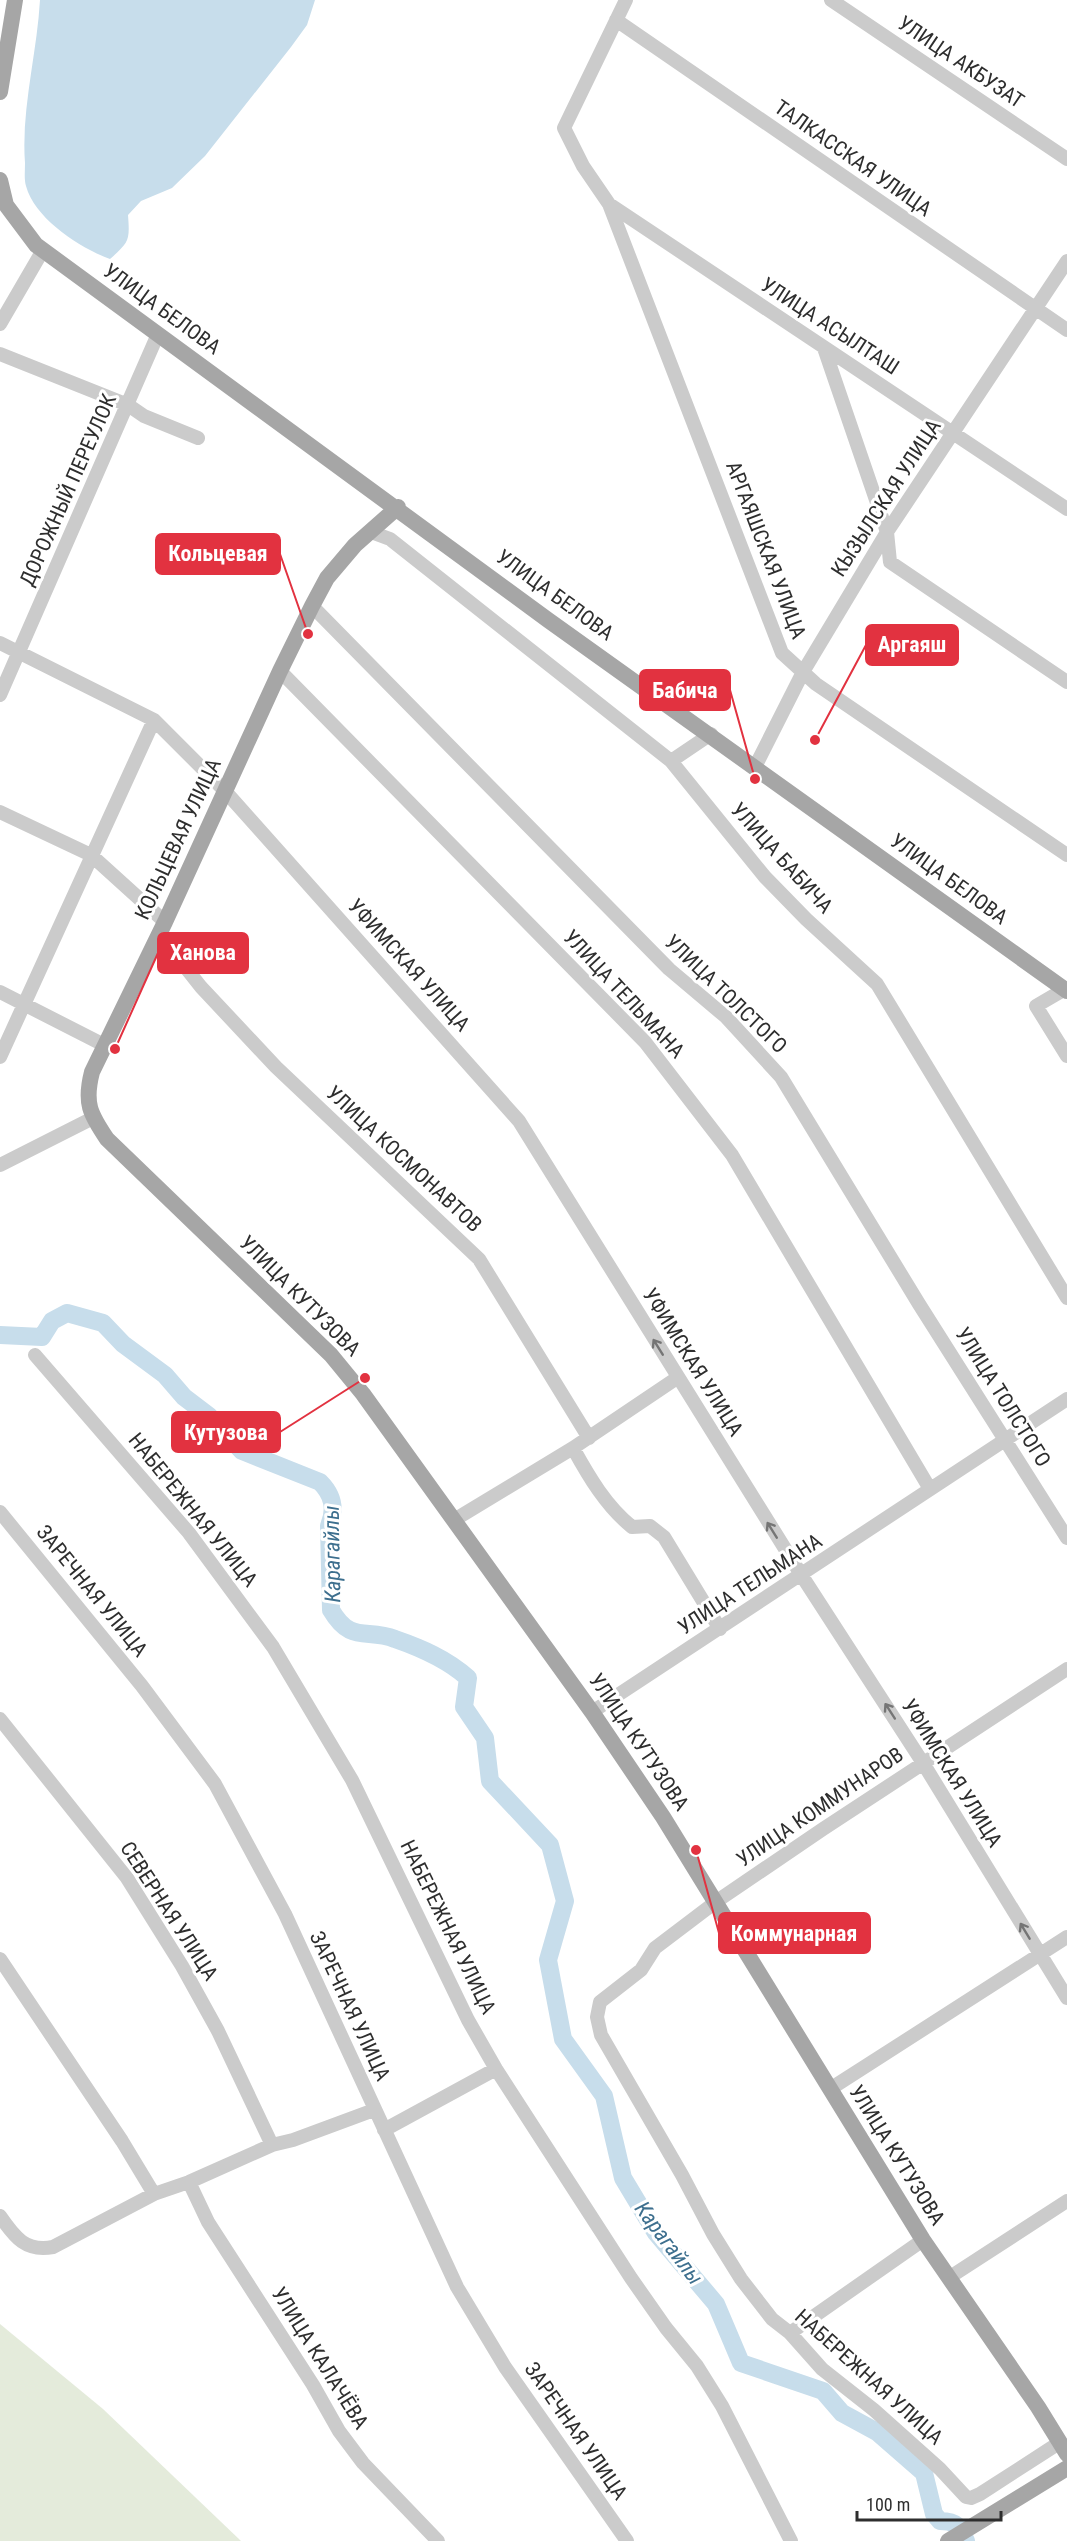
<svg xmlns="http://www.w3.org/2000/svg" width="1067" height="2541" viewBox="0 0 1067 2541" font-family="'Roboto Condensed',sans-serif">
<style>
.green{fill:#e4ebdb}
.water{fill:#c7ddeb}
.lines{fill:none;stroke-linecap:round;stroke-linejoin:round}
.river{stroke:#c7ddeb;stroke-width:18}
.minor{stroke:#cbcbcb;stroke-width:14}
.major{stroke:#a6a6a6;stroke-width:16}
.oneway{stroke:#757575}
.labels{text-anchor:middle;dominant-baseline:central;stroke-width:6;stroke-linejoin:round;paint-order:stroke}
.street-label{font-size:21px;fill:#2e2e2e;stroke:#fff}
.water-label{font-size:22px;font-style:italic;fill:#3d6f8e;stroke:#fff}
.leader{fill:none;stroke:#e23240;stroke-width:2}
.callout-dot{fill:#e23240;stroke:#fff;stroke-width:2}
.callout{fill:#e23240;stroke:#e23240;stroke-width:2}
.callout-label{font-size:22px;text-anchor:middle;font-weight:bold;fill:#fff}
</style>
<rect width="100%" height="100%" fill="#fff"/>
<path class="green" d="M0,2324L103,2409L241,2541H0Z"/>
<path class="water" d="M40,0H315L307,25L291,47L205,156L172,188L141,201L128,215C130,241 129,242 110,259C80,248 35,219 26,186C24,179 25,171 25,163C21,109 37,54 40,0Z"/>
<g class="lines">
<path class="river" d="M0,1335L42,1337L52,1321L67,1313L103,1323L123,1344L165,1375L184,1397L209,1416L242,1451L320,1482C333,1495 336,1509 329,1526L331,1610C351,1644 366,1628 395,1639C421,1648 447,1659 468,1678L464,1707L485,1738L490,1781L550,1845L565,1901L548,1960L563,2039L604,2096L623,2178L656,2233L716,2304L741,2363L823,2391L842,2413L877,2432L924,2473L934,2514L940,2521C957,2521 960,2527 966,2541"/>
<path class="minor" d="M626,0L564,128L583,166L609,204L1067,509
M831,0L1067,159
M616,20L1067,330
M609,204L782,653L816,684L1067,855
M0,324L43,250
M824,348L887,532L890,562L1067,682
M0,354L128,405L144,416L198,438
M371,532L390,539L671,761L765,877L806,919L877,984L1067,1298
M312,606L669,969L726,1017L781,1077L919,1304L1067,1538
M0,643L154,720L225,791L519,1121L802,1576L923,1763L1067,1998
M280,671L645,1042L732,1155L930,1489
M0,695L158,334
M671,761L711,734
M755,767L803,672L887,532L1067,261
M0,812L91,855L165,922
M159,934L201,987L276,1067L479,1259L589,1438
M1065,989L1036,1006L1067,1056
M0,992L104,1045
M0,1057L154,720
M0,1165L93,1118
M35,1355L189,1533L273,1647L352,1780L468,2020L496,2069L631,2278L666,2328L697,2366L722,2406L791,2541
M573,1448C589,1477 606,1506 632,1527L650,1526L664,1537L720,1629
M0,1512L142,1686L215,1784L285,1914L457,2287L505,2367L627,2541
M454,1520L573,1448L677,1378
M592,1712L1067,1399
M0,1719L127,1878L182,1966L218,2031L272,2145
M0,1959L122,2141L154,2194
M830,2089L1067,1937
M384,2130L496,2069
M189,2182L208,2222L313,2385L339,2431L363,2463L438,2541
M0,2216C15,2238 26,2252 53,2247L154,2194L189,2182L272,2145L293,2140L374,2110
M950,2277L1067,2201
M790,2333L923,2240
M1059,2443L980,2494L971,2498L966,2497L940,2469L874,2410L822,2369L790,2333L772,2319L741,2279L713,2234L682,2175L601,2035L597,2017L600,2002L641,1970L655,1948L717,1901L823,1829L1067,1669"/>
<path class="major" d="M0,92L15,0
M0,180L6,205L36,245L548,620L1067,991
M398,507L355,545L327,578L312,606L280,671L165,922L92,1072C84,1103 90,1114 107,1139L331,1355L363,1394L592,1712L663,1817L923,2240L1038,2407L1067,2454
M948,2541L1067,2468"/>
</g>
<defs><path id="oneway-shaft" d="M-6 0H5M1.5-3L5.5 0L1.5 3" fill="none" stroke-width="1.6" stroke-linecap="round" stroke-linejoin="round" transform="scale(1.5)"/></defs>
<g class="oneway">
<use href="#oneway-shaft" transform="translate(658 1347) rotate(-122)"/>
<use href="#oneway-shaft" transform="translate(772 1530) rotate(-122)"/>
<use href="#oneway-shaft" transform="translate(890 1711) rotate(-123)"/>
<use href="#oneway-shaft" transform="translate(1025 1931) rotate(-121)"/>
</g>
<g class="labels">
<g class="street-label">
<text transform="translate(961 62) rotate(34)">УЛИЦА АКБУЗАТ</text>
<text transform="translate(853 158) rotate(35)">ТАЛКАССКАЯ УЛИЦА</text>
<text transform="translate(162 309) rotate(36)">УЛИЦА БЕЛОВА</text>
<text transform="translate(830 326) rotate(33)">УЛИЦА АСЫЛТАШ</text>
<text transform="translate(68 490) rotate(-66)">ДОРОЖНЫЙ ПЕРЕУЛОК</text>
<text transform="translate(886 498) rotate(-57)">КЫЗЫЛСКАЯ УЛИЦА</text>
<text transform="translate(766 550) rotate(69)">АРГАЯШСКАЯ УЛИЦА</text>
<text transform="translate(555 595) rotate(36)">УЛИЦА БЕЛОВА</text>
<text transform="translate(178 839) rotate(-65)">КОЛЬЦЕВАЯ УЛИЦА</text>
<text transform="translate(782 858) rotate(48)">УЛИЦА БАБИЧА</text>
<text transform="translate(949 879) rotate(36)">УЛИЦА БЕЛОВА</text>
<text transform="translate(409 965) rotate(48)">УФИМСКАЯ УЛИЦА</text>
<text transform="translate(624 994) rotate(47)">УЛИЦА ТЕЛЬМАНА</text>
<text transform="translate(726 994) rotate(44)">УЛИЦА ТОЛСТОГО</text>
<text transform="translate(404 1159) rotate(43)">УЛИЦА КОСМОНАВТОВ</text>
<text transform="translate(300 1296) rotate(45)">УЛИЦА КУТУЗОВА</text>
<text transform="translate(693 1362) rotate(58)">УФИМСКАЯ УЛИЦА</text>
<text transform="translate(1003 1397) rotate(58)">УЛИЦА ТОЛСТОГО</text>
<text transform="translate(193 1510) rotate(51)">НАБЕРЕЖНАЯ УЛИЦА</text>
<text transform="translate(750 1584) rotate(-33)">УЛИЦА ТЕЛЬМАНА</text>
<text transform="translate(92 1591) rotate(51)">ЗАРЕЧНАЯ УЛИЦА</text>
<text transform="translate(639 1742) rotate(56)">УЛИЦА КУТУЗОВА</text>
<text transform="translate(952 1773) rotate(58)">УФИМСКАЯ УЛИЦА</text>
<text transform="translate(820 1807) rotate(-34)">УЛИЦА КОММУНАРОВ</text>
<text transform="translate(169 1911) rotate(57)">СЕВЕРНАЯ УЛИЦА</text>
<text transform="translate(448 1927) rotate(64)">НАБЕРЕЖНАЯ УЛИЦА</text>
<text transform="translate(350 2006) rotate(65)">ЗАРЕЧНАЯ УЛИЦА</text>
<text transform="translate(897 2155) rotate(58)">УЛИЦА КУТУЗОВА</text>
<text transform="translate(320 2358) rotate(58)">УЛИЦА КАЛАЧЁВА</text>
<text transform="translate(869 2377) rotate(42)">НАБЕРЕЖНАЯ УЛИЦА</text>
<text transform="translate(576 2431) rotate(55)">ЗАРЕЧНАЯ УЛИЦА</text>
</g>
<g class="water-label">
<text transform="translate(332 1554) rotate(-91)">Карагайлы</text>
<text transform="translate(669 2243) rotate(53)">Карагайлы</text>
</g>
</g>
<path class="leader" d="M308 634L280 554M815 740L866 645M755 779L730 690M115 1049L158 953M365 1378L280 1432M696 1850L719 1933"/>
<g class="callout-dot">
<circle cx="308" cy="634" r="6"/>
<circle cx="815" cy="740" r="6"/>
<circle cx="755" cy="779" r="6"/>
<circle cx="115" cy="1049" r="6"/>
<circle cx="365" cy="1378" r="6"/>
<circle cx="696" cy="1850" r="6"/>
</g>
<g class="callout">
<rect x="156" y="534" width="124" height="40" rx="6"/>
<rect x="866" y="625" width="92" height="40" rx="6"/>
<rect x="640" y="670" width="90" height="40" rx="6"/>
<rect x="158" y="933" width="90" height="40" rx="6"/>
<rect x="172" y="1412" width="108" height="40" rx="6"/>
<rect x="719" y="1913" width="151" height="40" rx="6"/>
</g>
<g class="callout-label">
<text x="218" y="561">Кольцевая</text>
<text x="912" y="652">Аргаяш</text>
<text x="685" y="698">Бабича</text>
<text x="203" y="960">Ханова</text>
<text x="226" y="1440">Кутузова</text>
<text x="794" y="1941">Коммунарная</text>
</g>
<path d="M857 2511v9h144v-9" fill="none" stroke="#2e2e2e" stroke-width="3"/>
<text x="866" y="2511" font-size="18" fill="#2e2e2e" stroke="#ffffff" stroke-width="4.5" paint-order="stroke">100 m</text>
</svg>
